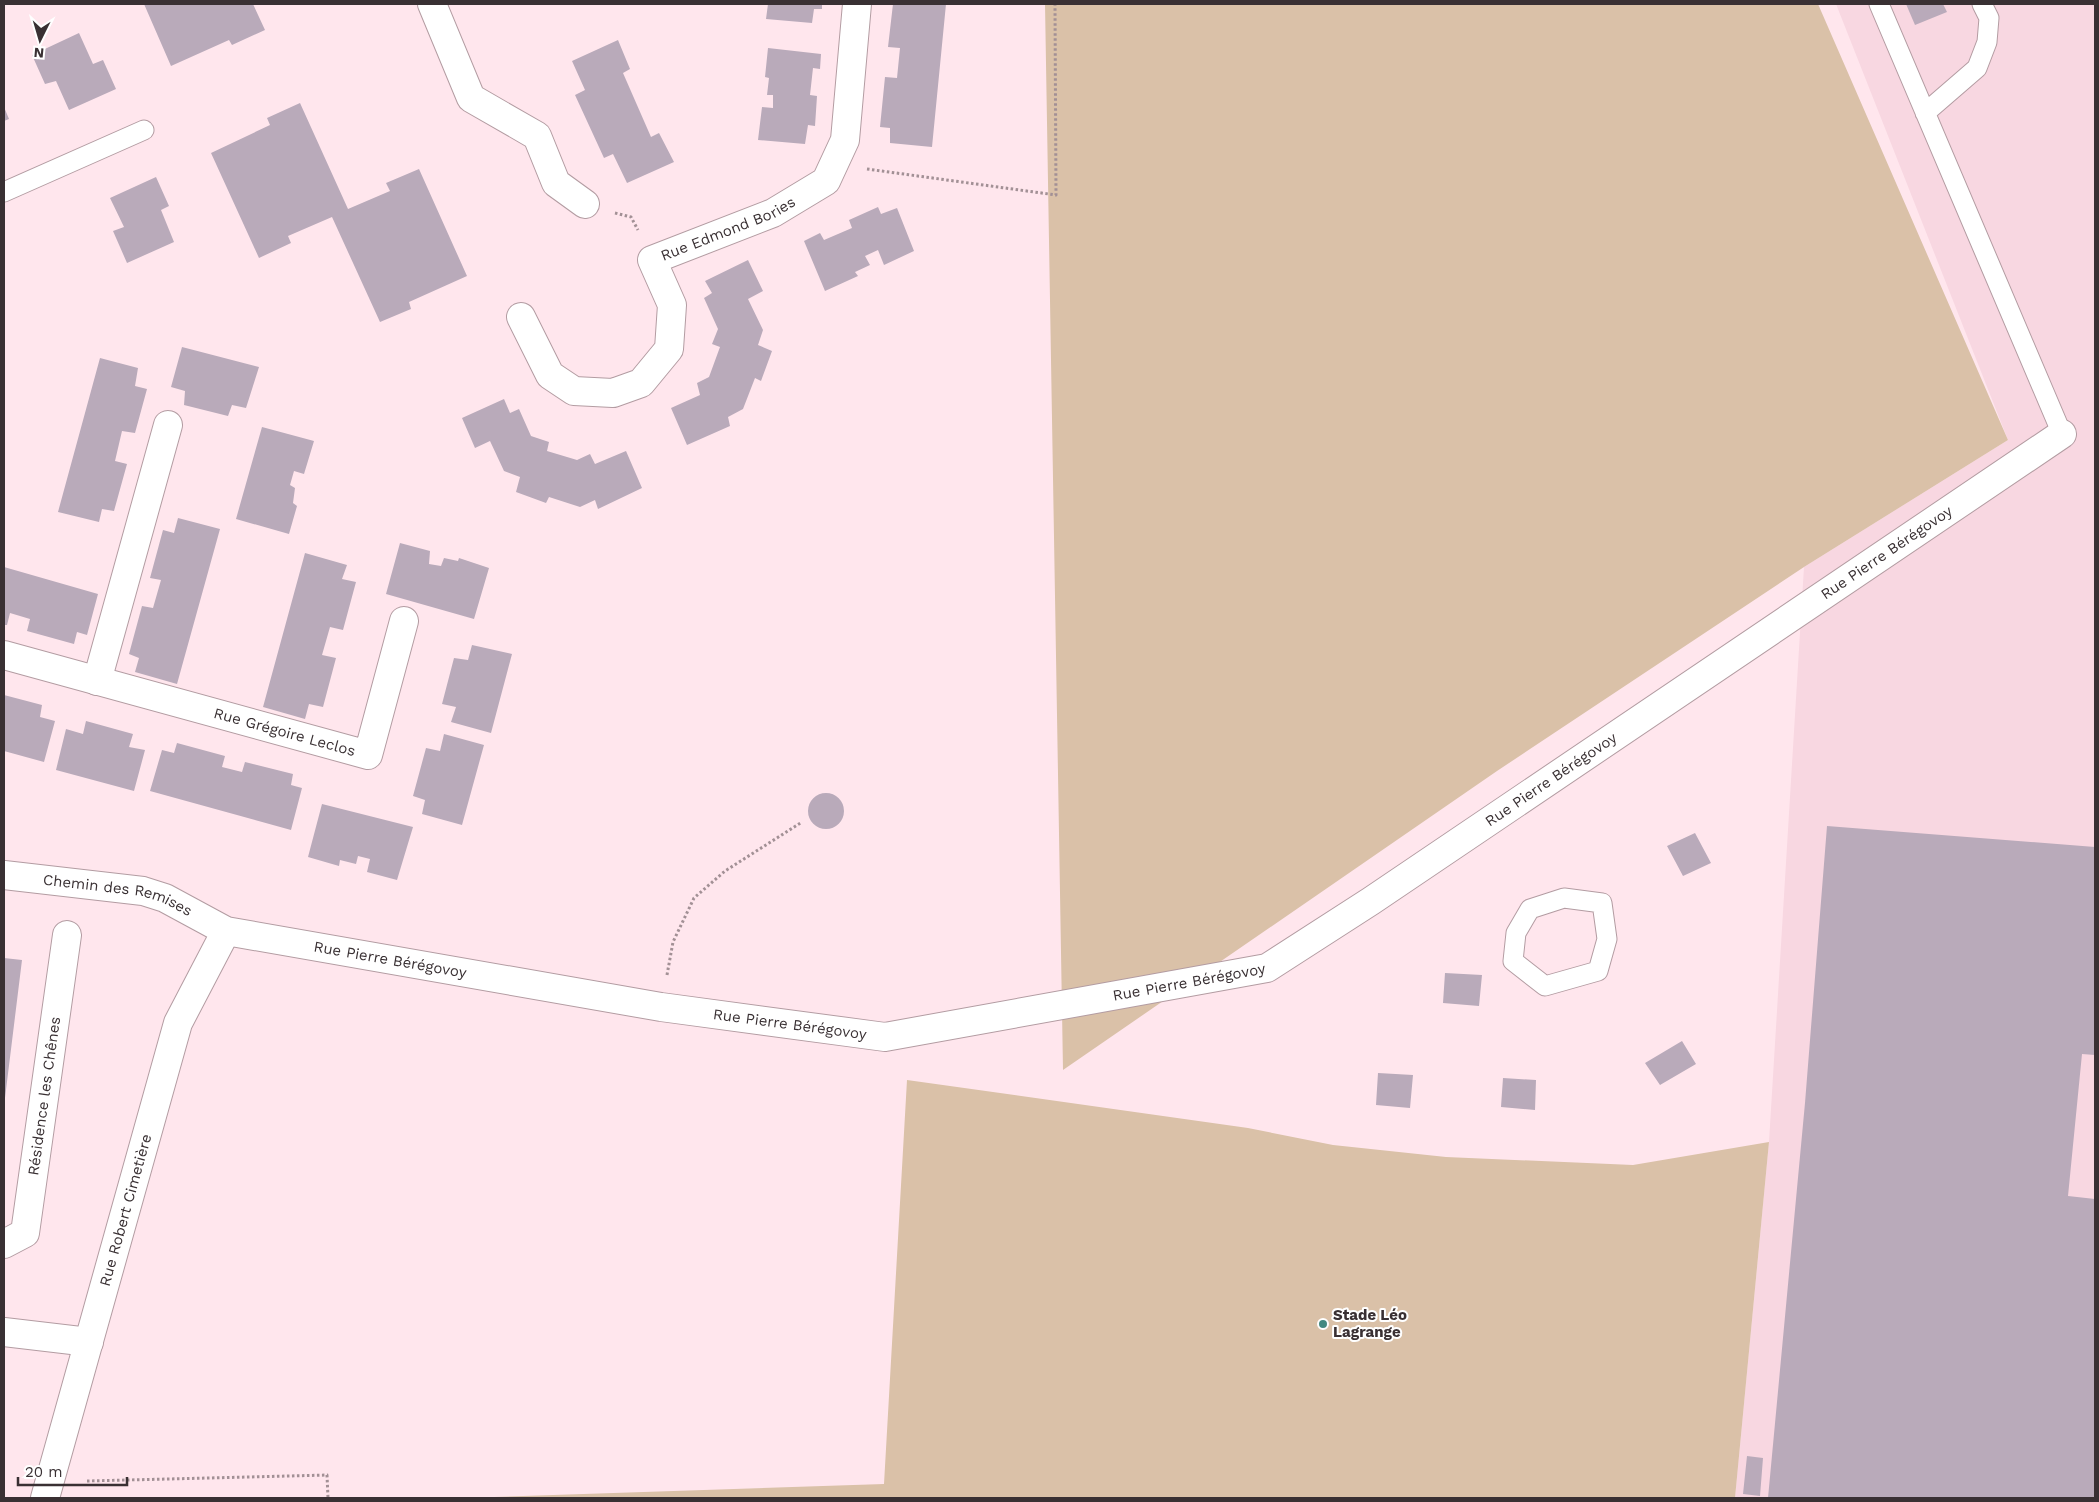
<svg xmlns="http://www.w3.org/2000/svg" width="2099" height="1502" viewBox="0 0 2099 1502" font-family="'Work Sans',sans-serif">
<style>
.built{fill:#f8d7e1}
.green{fill:#dac1a8}
.building{fill:#b9aaba}
.lines{fill:none;stroke-linecap:round;stroke-linejoin:round}
.lane-casing{stroke:#b39ca2;stroke-width:21}
.street-casing{stroke:#b39ca2;stroke-width:30}
.path{stroke:#a29095;stroke-width:3;stroke-dasharray:2.5 2.5;stroke-linecap:butt}
.lane{stroke:#fff;stroke-width:19}
.street{stroke:#fff;stroke-width:28}
.poi-dot{fill:#438981;stroke:#fff;stroke-width:2}
.labels{text-anchor:middle;dominant-baseline:central;stroke-width:4;stroke-linejoin:round;paint-order:stroke}
.street-label{font-size:15px;fill:#393033;stroke:#fff}
.poi-label{font-size:15px;font-weight:bold;fill:#393033;stroke:#fff;text-anchor:start}
</style>
<rect width="100%" height="100%" fill="#ffe6ed"/>
<path class="built" d="M1836,4H2095V1498H1735L1769,1142L1804,567L2008,440Z"/>
<path class="green" d="M1045,4H1818L2008,440L1804,567L1497,771L1063,1070Z
M907,1080L1248,1128L1333,1145L1446,1157L1633,1165L1769,1142L1735,1498H462L884,1484Z"/>
<path class="building" d="M144,4H253L265,30L232,45L229,40L171,66Z
M768,4H822V9H814L812,23L766,19Z
M893,4H946L932,147L890,143V128L880,127L885,77L897,78L900,48L888,47Z
M1906,4H1943L1947,12L1915,25Z
M79,33L93,64L103,60L116,89L69,110L56,81L45,84L32,55Z
M618,40L630,69L623,73L651,137L659,133L674,162L627,183L613,154L604,158L575,95L585,90L572,61Z
M768,48L821,54L820,69L813,68L810,95L817,96L815,126L808,125L805,144L758,140L762,107L773,108V95H767L769,78L765,77Z
M300,103L348,209L390,191L386,183L419,169L467,276L409,302L411,309L380,322L332,217L288,236L291,243L259,258L211,153L270,125L267,118Z
M4,107L9,119L4,121Z
M156,177L169,206L161,210L174,242L127,263L113,231L124,227L110,198Z
M878,207L881,214L897,208L914,251L884,265L878,250L865,256L870,265L855,272L858,276L825,291L804,241L820,233L824,240L852,228L849,220Z
M748,260L763,291L748,299L763,330L758,345L772,351L761,381L755,378L743,409L728,417L730,426L687,445L671,408L700,395L697,383L709,377L720,347L712,344L718,329L704,298L712,293L705,281Z
M182,347L259,367L246,408L232,405L228,416L184,405L185,391L171,387Z
M100,358L138,368L135,386L147,389L135,433L122,431L115,461L127,464L114,511L102,509L99,522L58,512Z
M504,399L510,413L519,409L531,436L549,442L547,451L577,460L590,454L595,464L626,451L642,488L598,509L595,500L580,507L549,497L546,503L516,492L520,477L504,471L490,441L475,448L462,418Z
M262,427L314,441L304,474L294,471L290,485L295,488L293,503L297,506L289,534L236,519Z
M178,518L220,529L177,684L135,672L139,658L129,654L142,606L153,608L161,580L150,578L163,530L174,533Z
M400,543L430,551L429,564L441,566L444,558L458,561L459,558L489,568L474,619L386,594Z
M305,553L347,565L342,579L356,582L343,630L330,627L322,655L336,658L323,707L309,704L305,719L263,707Z
M4,567L98,594L87,635L77,632L74,644L27,631L30,619L10,613L7,625H4Z
M472,645L512,654L491,733L451,722L456,707L442,704L454,658L468,660Z
M4,695L42,705L40,717L55,721L44,762L4,751Z
M86,721L133,734L129,747L145,750L134,791L56,770L66,729L83,734Z
M444,734L484,745L462,825L422,814L425,800L413,796L426,748L440,751Z
M177,743L225,756L222,767L242,772L245,762L293,774L291,785L302,788L291,830L150,791L162,750L174,753Z
M808 811a18 18 0 1 1 36 0a18 18 0 1 1-36 0Z
M322,804L413,827L397,880L367,872L370,859L358,856L356,864L340,860L339,866L308,857Z
M1827,826L2095,847V1055L2082,1054L2068,1196L2095,1199V1498H1768L1805,1103Z
M1695,833L1711,863L1683,876L1667,846Z
M4,958L22,960L5,1098H4Z
M1445,973L1482,975L1479,1006L1443,1003Z
M1682,1041L1696,1064L1660,1085L1645,1063Z
M1378,1073L1413,1075L1410,1108L1376,1105Z
M1503,1078L1536,1080L1535,1110L1501,1107Z
M1747,1456L1763,1458L1760,1496L1743,1494Z"/>
<g class="lines">
<g class="lane-casing">
<path id="lane" d="M1879,4L2062,434
M1925,113L1977,68L1987,42L1989,18L1982,4
M4,192L144,130
M1564,898L1602,903L1607,939L1598,971L1545,986L1513,961L1516,933L1530,909Z"/>
</g>
<g class="street-casing">
<g id="street">
<path d="M432,4L471,98L537,136L556,183L585,204"/>
<path id="s1" d="M521,317L550,375L574,391L613,393L641,383L669,349L672,305L652,260L773,213L826,181L845,140L857,4"/>
<path id="s2" d="M4,655L368,755L404,621"/>
<path d="M97,681L168,425"/>
<path id="s3" d="M4,875L143,891L165,898L226,931L661,1007L885,1037L1267,968L1371,901L2062,434"/>
<path id="s4" d="M4,1244L25,1233L67,935"/>
<path d="M4,1332L89,1342"/>
<path id="s5" d="M45,1498L178,1023L226,931"/>
</g>
</g>
<path class="path" d="M867,169L1056,195L1055,4
M615,213L631,217L638,230
M667,975L673,942L694,898L725,871L802,822
M87,1481L327,1475L328,1498"/>
<use href="#lane" class="lane"/>
<use href="#street" class="street"/>
</g>
<circle class="poi-dot" cx="1323" cy="1324" r="5"/>
<g class="labels">
<g class="street-label">
<text stroke="none"><textPath href="#s1" startOffset="382">Rue Edmond Bories</textPath></text>
<text stroke="none"><textPath href="#s3" startOffset="2034">Rue Pierre Bérégovoy</textPath></text>
<text stroke="none"><textPath href="#s2" startOffset="291">Rue Grégoire Leclos</textPath></text>
<text stroke="none"><textPath href="#s3" startOffset="1629">Rue Pierre Bérégovoy</textPath></text>
<text stroke="none"><textPath href="#s3" startOffset="116">Chemin des Remises</textPath></text>
<text stroke="none"><textPath href="#s3" startOffset="399">Rue Pierre Bérégovoy</textPath></text>
<text stroke="none"><textPath href="#s3" startOffset="1209">Rue Pierre Bérégovoy</textPath></text>
<text stroke="none"><textPath href="#s3" startOffset="804">Rue Pierre Bérégovoy</textPath></text>
<text stroke="none"><textPath href="#s4" startOffset="162">Résidence les Chênes</textPath></text>
<text stroke="none"><textPath href="#s5" startOffset="299">Rue Robert Cimetière</textPath></text>
</g>
<g class="poi-label">
<text x="1333" y="1315">Stade Léo<tspan x="1333" dy="17">Lagrange</tspan></text>
</g>
</g>
<rect width="2099" height="1502" fill="none" stroke="#393033" stroke-width="10"/>
<g transform="translate(40 40) rotate(185)" stroke="#ffffff" stroke-width="4" paint-order="stroke">
<path d="M0-4L9 19L0 12L-9 19Z" fill="#393033"/>
<text y="-8" font-size="14" font-weight="bold" text-anchor="middle" fill="#393033">N</text>
</g>
<path d="M18 1477v8h109v-8" fill="none" stroke="#393033" stroke-width="2.5"/>
<text x="25" y="1477" font-size="15" fill="#393033" stroke="#ffffff" stroke-width="4" paint-order="stroke">20 m</text>
</svg>
